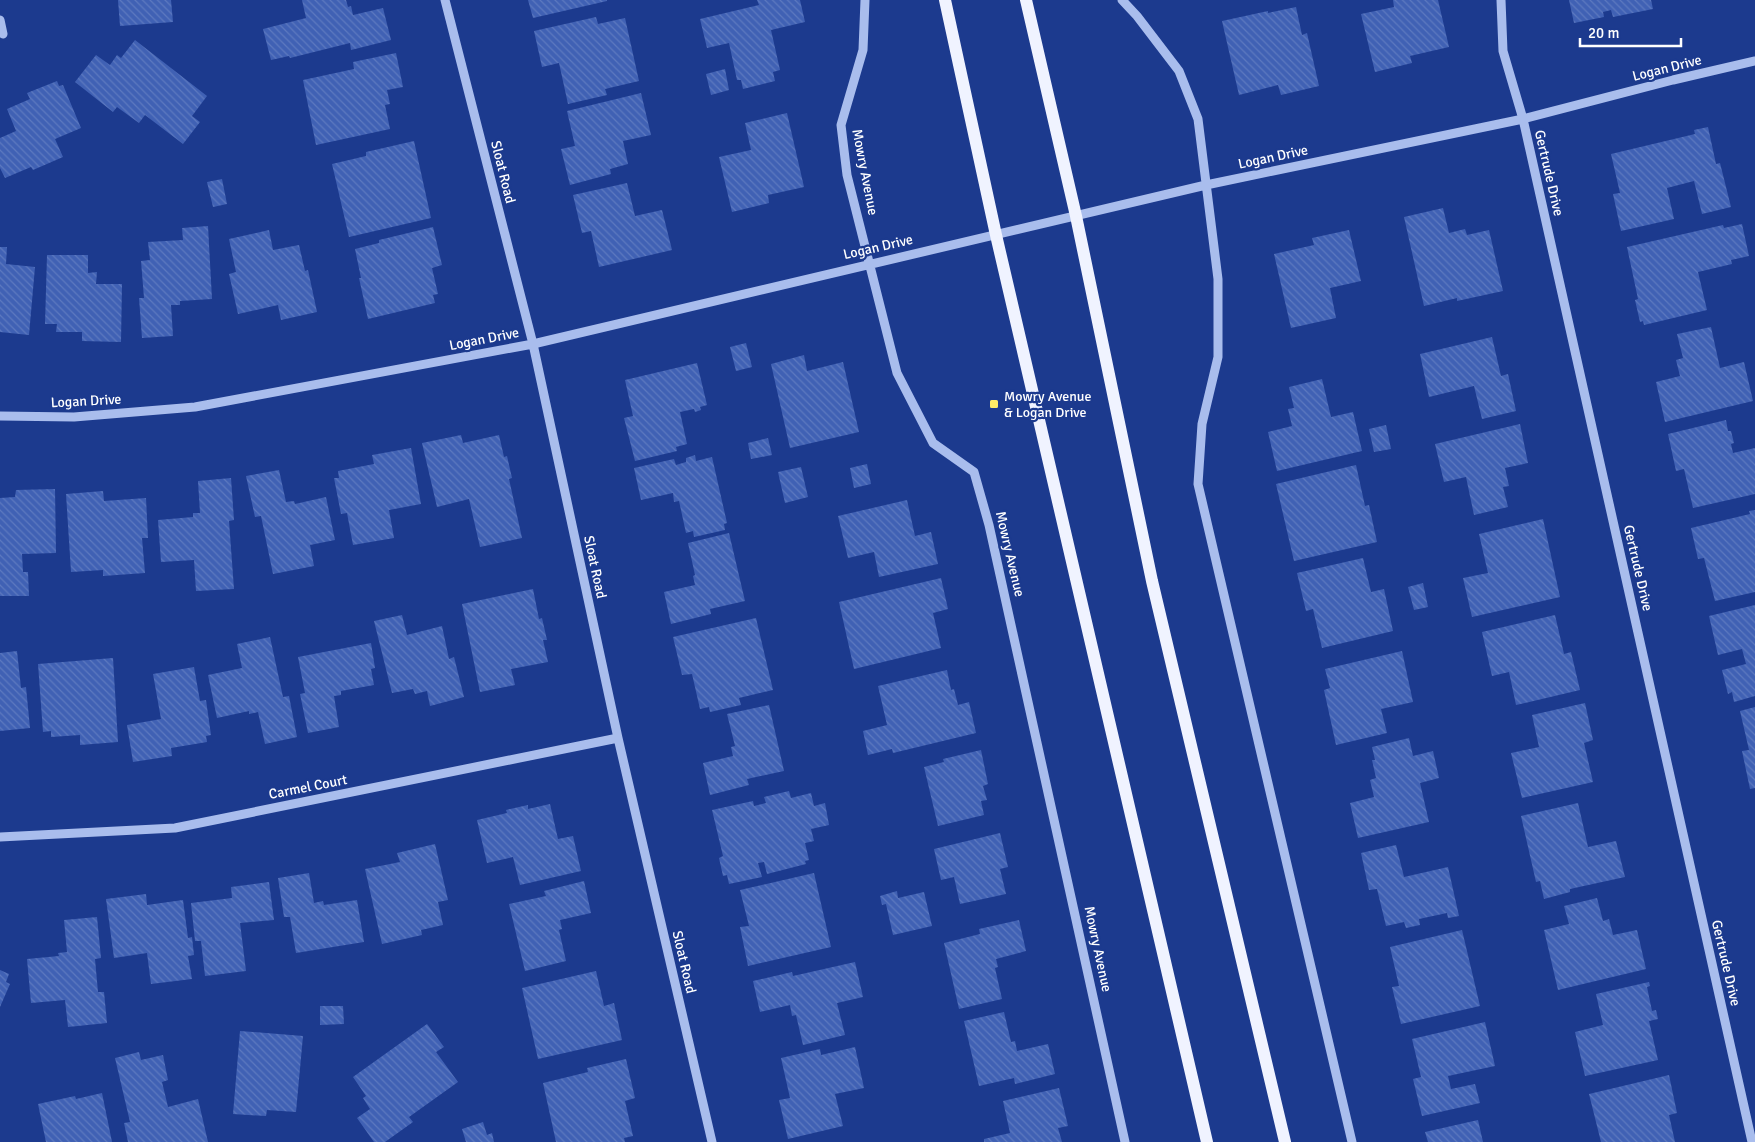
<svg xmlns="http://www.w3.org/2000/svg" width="1755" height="1142" viewBox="0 0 1755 1142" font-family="Signika,sans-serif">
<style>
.building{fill:url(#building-back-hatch)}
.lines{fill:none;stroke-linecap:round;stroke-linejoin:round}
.minor{stroke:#a9bded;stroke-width:9}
.major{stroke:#f0f3ff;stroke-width:12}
.poi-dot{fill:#feec67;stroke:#1c3a8e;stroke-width:2}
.labels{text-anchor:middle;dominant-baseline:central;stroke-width:4.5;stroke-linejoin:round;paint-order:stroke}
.street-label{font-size:14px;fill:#fff;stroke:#1c3a8e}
.poi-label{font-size:14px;fill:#fff;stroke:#1c3a8e;text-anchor:start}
</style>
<defs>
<pattern id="building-back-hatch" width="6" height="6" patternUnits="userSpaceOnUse" patternTransform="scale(1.25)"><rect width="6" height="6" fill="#4061b4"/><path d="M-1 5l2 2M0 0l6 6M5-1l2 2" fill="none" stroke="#5d79bf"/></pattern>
</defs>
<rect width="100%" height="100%" fill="#1c3a8e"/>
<path class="building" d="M118,0H171L173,22L120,26Z
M302,0H346L348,7L351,6L353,15L383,8L391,40L351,50L350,43L290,58L289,56L271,60L263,29L306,18Z
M528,0H607V1L533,18Z
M757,0H800L805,22L771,30L780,70L773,72L775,81L743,89L741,80H737L729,43L707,48L700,19L759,5Z
M1393,0H1438L1449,47L1410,56L1412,63L1375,72L1361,14L1394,7Z
M1569,0H1651L1653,9L1613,17L1611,10L1603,12L1604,17L1574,23Z
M1296,7L1302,35L1307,33L1319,86L1281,95L1278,85L1239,95L1222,21L1268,11V13Z
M596,17L598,24L625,18L639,81L605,89L607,95L568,104L559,63L542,67L534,31Z
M135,40L207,96L192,116L200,122L183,144L145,115L139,123L117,107L113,112L75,82L96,55L110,65L117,55L121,58Z
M396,53L403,87L387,90L390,104L385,105L390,129L316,145L303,80L354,69L353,62Z
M725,69L729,90L711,95L706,74Z
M57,81L59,86L63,85L81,128L55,139L63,157L33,170L31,167L5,178L0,168V138L16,131L7,109L30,99L27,93Z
M641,93L651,135L623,141L628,164L610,169L611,174L570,185L561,149L575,146L567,111Z
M787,113L804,187L768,195L769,203L732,212L719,157L751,150L745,123Z
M1708,127L1716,164L1720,163L1731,207L1702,214L1694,181L1667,188L1674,219L1621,231L1613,194L1620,193L1611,154L1695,134L1694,130Z
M414,141L431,218L349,237L332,164L366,156V152Z
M222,179L227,204L213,207L207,182Z
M627,183L635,216L662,210L672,250L599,267L591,231L582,233L573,195Z
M1443,208L1449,233L1465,229L1467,235L1489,230L1503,291L1457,301V298L1424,306L1404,217Z
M1742,224L1749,256L1731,260L1732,264L1698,272L1707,310L1644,325L1643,321L1640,322L1635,300L1638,299L1627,247L1723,225L1724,228Z
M208,226L212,299L180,301V305H171L173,336L142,338L139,298H144L141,261L150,260L148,242L183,240L182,228Z
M433,227L442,265L432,268L438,294L433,295L435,303L368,319L359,278H361L355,249L379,243V240Z
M269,230L273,250L299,245L305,271L308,270L317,312L281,320L278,305L238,314L229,274L236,272L229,239Z
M1349,230L1361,281L1330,288L1336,318L1291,328L1274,254L1314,245L1312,238Z
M0,247H7L6,264L35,267L29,335L0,332Z
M47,255H88V273L97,272L96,284H122L121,342L82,341V332H56L57,324H45Z
M1711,327L1720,368L1744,362L1753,401L1665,422L1656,382L1680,376L1676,360L1683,358L1677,334Z
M1492,337L1501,376L1508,374L1516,411L1482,419L1474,386L1429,397L1420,354Z
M746,343L752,367L736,371L730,347Z
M804,355L807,371L843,362L859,432L790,448L771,364Z
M697,363L707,405L700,407L701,410L695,412L694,409L680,412L687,444L676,447L677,451L635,461L624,418L633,416L625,380Z
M1322,379L1331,417L1353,412L1362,451L1277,471L1268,432L1292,426L1288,409L1294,408L1289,387Z
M1726,420L1728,431H1731L1734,443L1731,444L1733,453L1755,448V494L1693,508L1684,469L1676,471L1668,434Z
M1520,424L1528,463L1505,468L1509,486L1503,487L1508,507L1474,515L1466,477L1444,482L1435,444Z
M1386,425L1391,449L1374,452L1369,429Z
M461,435L463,443L499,435L504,457L507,456L512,478L509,479L522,538L480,547L469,499L437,507L422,443Z
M768,438L772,455L751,459L748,443Z
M411,448L421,504L389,510L394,538L353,545L347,513L341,514L334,478H339L338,471L374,464L372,455Z
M695,455L696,461L712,457L727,523L724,524L725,530L694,537L693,531L686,533L679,501L674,502L673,493L641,500L634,468L674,459L676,465L686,462V458Z
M867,464L871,484L854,488L850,468Z
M1356,465L1365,506L1369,505L1377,542L1294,561L1276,484Z
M801,467L808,497L785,503L778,472Z
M279,470L286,502L294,501L295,504L326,497L335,540L310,545L314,566L273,574L261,516L255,517L246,476Z
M231,478L234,520L229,521L234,589L196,591L194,560L161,562L158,520L193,517V513H200L198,481Z
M55,489L56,553L22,554L23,572H28L29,596H0V498L15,497L16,490Z
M103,491L104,501L146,498L148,538H142L145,573L103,576V570L71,572L66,494Z
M907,500L915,536L931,532L938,564L879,577L874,552L848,558L838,516Z
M1755,510V592L1715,601L1704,558L1698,559L1691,528L1750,514L1749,511Z
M1543,519L1560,597L1472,617L1463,578L1488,573L1479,534Z
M729,533L745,601L710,609L711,614L671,624L664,592L695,585L693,576L695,575L688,543Z
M1363,558L1371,592L1384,589L1393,631L1322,648L1313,609L1306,611L1297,573Z
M941,578L948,609L933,613L941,648L854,669L839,602Z
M1423,583L1428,607L1414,610L1408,587Z
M533,589L539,619L542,618L547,640H543L548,662L511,669L515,685L480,692L462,604Z
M1755,605V696L1734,702L1732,692L1728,694L1722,670L1746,664L1742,649L1718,655L1709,616Z
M402,615L407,635L442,626L449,659L454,657L464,697L430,706L427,691L415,694L413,689L392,693L374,621Z
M1555,615L1564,654L1571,652L1580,690L1516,705L1509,672L1492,676L1482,632Z
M756,618L773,690L739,698L741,705L710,712L709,707L700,709L692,674L682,675L673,637Z
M270,637L283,697L289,696L297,737L265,744L258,712L249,714V711L217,718L208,675L242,668L237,644Z
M371,643L375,668L371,669L374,685L341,691V695L334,696L339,727L308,733L300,694L305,693L298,657Z
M17,651L21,688L26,687L30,728L0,731V653Z
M1402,651L1413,702L1381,709L1387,733L1336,745L1324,690L1330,688L1325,669Z
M113,658L118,742L80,745V735L51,737V731L43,732L38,664Z
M194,667L200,701L206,700L211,735L206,736L207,742L171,748L172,756L133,762L127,725L161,719L153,674Z
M947,670L951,690L954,689L958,705L969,702L976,733L893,753L892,749L868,755L863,731L887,725L878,686Z
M1585,703L1593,740L1584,743L1593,782L1522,798L1511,753L1539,747L1532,715Z
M769,705L784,771L747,779L749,785L710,795L703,763L733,756L731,747L735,746L727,714Z
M1755,707V788L1750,789L1742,751L1749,750L1740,711Z
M1409,738L1413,756L1433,751L1439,778L1420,783L1429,822L1358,838L1350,803L1374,797L1370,780L1376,778L1372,760H1375L1372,747Z
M981,750L988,784L983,786L987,800L981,801L984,815L938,826L924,767L944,762L943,759Z
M789,791L791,798L811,793L814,806L825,803L829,825L811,829L814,841L805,843L809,860L805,861L806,864L767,874L764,862L758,863L762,877L729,884L727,875L723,876L719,858L723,856L712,810L753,801L754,806L766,803L764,797Z
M1578,803L1588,847L1616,841L1625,877L1570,889V892L1544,899L1540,881L1536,882L1521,816Z
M550,804L558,839L573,836L581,871L520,885L513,857L487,863L477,820L507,813L506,810L528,805V809Z
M1000,833L1008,867L1000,869L1006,894L960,904L954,877L941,880L934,849Z
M435,844L448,900L438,902L443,925L421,930L422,935L382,944L365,869L400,862L397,853Z
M1396,845L1404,877L1448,867L1459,916L1448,918L1447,913L1419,919L1420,925L1406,928L1404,922L1386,926L1377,889L1369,890L1361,853Z
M309,873L314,903L323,901L324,905L357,900L364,942L296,953L290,917H284L278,878Z
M814,873L831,947L748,966L740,927L749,926L740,890Z
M584,881L591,913L560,920L562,929L559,930L566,961L525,971L509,904L546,896L544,891Z
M269,882L274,920L240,923L246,971L205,976L201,941H195L191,903L232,898L231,887Z
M897,891L898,898L924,892L932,926L893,935L886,904L882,905L880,896Z
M146,894L147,905L183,900L188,938L192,937L194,955L188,956L192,979L151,984L147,953L114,958L106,899Z
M1597,898L1603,921L1609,919L1613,935L1637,930L1646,969L1558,990L1544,930L1569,924L1564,906Z
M97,917L101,958L95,959L98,992H104L107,1023L68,1027L65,1000L31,1003L27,959L59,956L58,953L67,952L64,920Z
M1019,920L1026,951L996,959L998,967L995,968L1002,999L959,1009L944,943L980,934L979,929Z
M1462,930L1480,1006L1401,1024L1392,987L1399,986L1390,947Z
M855,962L863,997L837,1003L845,1035L803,1045L796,1015L792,1016L790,1005L760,1012L753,981L792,972L793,976Z
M0,970L9,974L6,982L10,984L0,1007Z
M596,971L604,1006L614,1003L622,1040L538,1059L522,988Z
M1649,982L1650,986L1647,987L1652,1011L1656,1010L1658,1019L1649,1021L1658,1060L1585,1076L1575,1032L1603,1025L1596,994Z
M320,1006H343L344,1024L320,1025Z
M1004,1012L1011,1042L1015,1041L1017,1051L1048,1044L1055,1074L1015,1084L1014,1078L979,1086L964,1021Z
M1485,1022L1495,1066L1448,1076L1451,1089L1475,1084L1480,1103L1422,1116L1413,1079L1421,1077L1412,1039Z
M427,1024L444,1047L436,1052L458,1082L409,1117L413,1122L385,1142H374L357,1118L370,1109L363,1098L366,1096L353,1077Z
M240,1031L303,1036L296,1112L267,1110L266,1116L233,1114Z
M855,1047L864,1088L835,1094L843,1126L788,1139L779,1100L790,1098L781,1058L820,1049L821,1055Z
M139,1052L141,1060L163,1055L168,1080L162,1082L168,1107L198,1099L208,1142H128L124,1123L130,1122L115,1058Z
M626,1059L635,1098L625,1101L633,1136L624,1138L625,1142H556L543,1083L588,1072L587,1068Z
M1669,1075L1677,1113L1669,1115L1675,1142H1601L1589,1094Z
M1059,1088L1068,1126L1058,1128L1062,1142H984V1139L1010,1133L1003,1101Z
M102,1093L112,1142H46L38,1104L75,1096L76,1099Z
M1478,1120L1483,1142H1428L1425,1132Z
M483,1122L487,1135L492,1133L494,1142H466L462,1129Z"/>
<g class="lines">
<path class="minor" d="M445,0L533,344L618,738L712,1142
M865,0L863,50L841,125L847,175L897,373L933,443L974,472L989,525L1125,1142
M1122,0L1137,16L1179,71L1198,119L1218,279V357L1202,424L1198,484L1352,1142
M1501,0L1503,51L1523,119L1752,1142
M0,20L3,34
M0,416L74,417L195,407L533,344L1206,185L1523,119L1673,80L1755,61
M0,837L175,828L618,738"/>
<path class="major" d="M945,0L996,235L1207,1142
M1026,0L1076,216L1152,581L1285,1142"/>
</g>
<rect class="poi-dot" x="989" y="399" width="10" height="10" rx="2.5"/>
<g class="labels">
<g class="street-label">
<text transform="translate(1667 68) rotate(-14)">Logan Drive</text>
<text transform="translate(1273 157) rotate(-12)">Logan Drive</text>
<text transform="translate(503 172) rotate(76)">Sloat Road</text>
<text transform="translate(865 172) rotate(79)">Mowry Avenue</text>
<text transform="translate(1549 173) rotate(77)">Gertrude Drive</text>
<text transform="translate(878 247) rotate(-13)">Logan Drive</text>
<text transform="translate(484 339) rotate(-11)">Logan Drive</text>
<text transform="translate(86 401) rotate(-3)">Logan Drive</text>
<text transform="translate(1010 554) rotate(77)">Mowry Avenue</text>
<text transform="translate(595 567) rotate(78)">Sloat Road</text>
<text transform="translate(1638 568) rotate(77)">Gertrude Drive</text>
<text transform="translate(308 787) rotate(-11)">Carmel Court</text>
<text transform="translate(1098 949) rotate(78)">Mowry Avenue</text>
<text transform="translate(684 962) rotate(77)">Sloat Road</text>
<text transform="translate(1726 963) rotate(77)">Gertrude Drive</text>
</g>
<g class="poi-label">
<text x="1004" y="396">Mowry Avenue<tspan x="1004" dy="16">&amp; Logan Drive</tspan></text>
</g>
</g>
<path d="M1580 38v8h101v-8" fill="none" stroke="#ffffff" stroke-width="2.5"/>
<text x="1588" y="38" font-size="15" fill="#ffffff" stroke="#1c3a8e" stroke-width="4" paint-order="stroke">20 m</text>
</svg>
